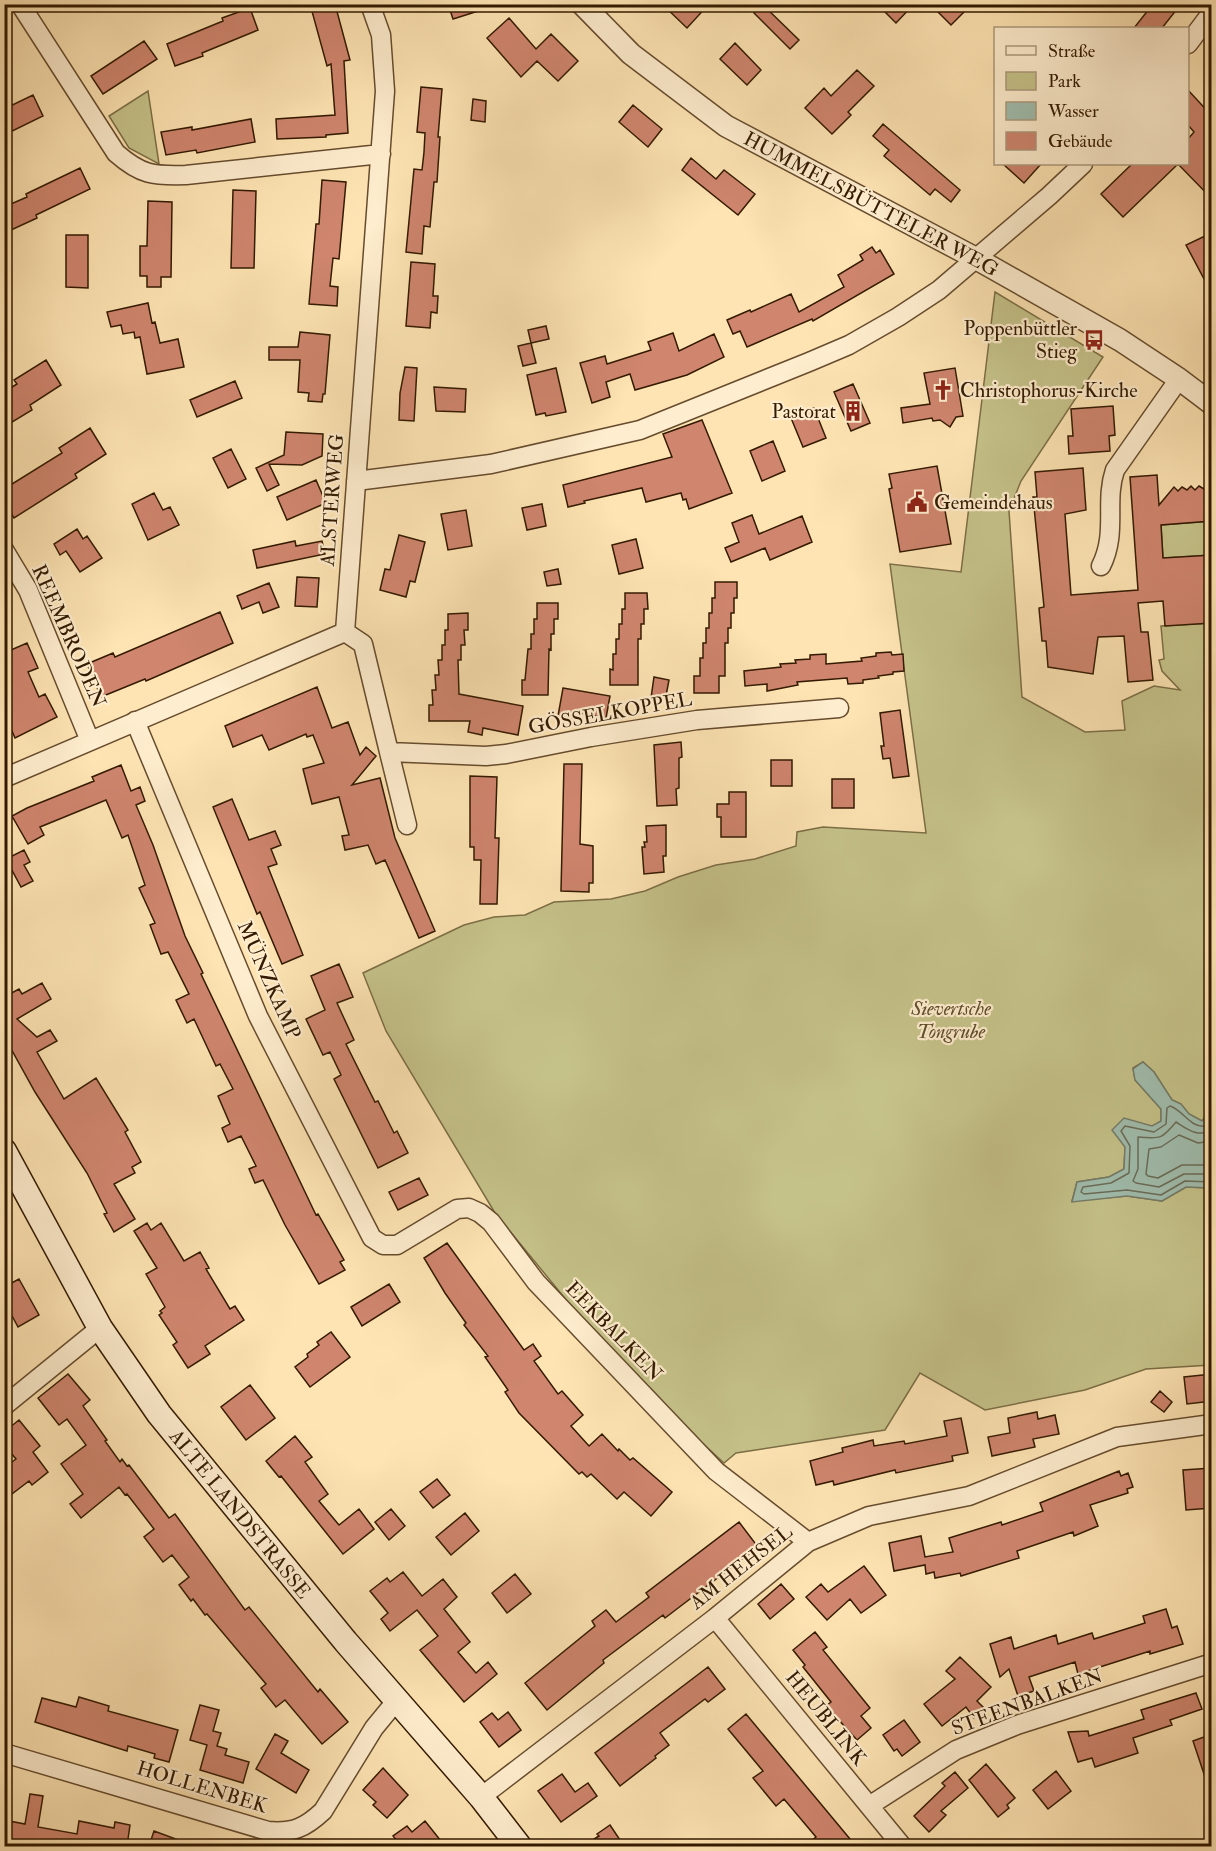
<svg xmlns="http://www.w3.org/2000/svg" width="1216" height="1851" viewBox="0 0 1216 1851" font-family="'IM FELL Double Pica',serif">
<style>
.green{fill:#c5c289;stroke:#7c6e45;stroke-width:1.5}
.water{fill:#a0beaf;stroke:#747c69;stroke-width:1.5}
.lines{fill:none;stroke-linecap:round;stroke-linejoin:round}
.shore{stroke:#6a6c58;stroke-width:1.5}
.building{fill:#cf856e;stroke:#331a01;stroke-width:1.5}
.minor-casing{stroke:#664c2e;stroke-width:21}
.tertiary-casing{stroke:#664c2e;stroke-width:24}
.secondary-casing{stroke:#331a01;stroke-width:27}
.minor{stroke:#feedce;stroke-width:18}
.tertiary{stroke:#feedce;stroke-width:21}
.secondary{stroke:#feedce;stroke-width:24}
.labels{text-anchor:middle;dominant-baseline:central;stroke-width:4.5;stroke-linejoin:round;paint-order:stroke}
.street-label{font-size:20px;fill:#331a01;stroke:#feedce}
.poi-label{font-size:20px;fill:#331a01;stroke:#feedce;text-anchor:end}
.park-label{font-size:20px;font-style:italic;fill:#5f4c2a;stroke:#feedce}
</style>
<rect width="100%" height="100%" fill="#fee4b3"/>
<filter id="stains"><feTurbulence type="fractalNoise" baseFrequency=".00333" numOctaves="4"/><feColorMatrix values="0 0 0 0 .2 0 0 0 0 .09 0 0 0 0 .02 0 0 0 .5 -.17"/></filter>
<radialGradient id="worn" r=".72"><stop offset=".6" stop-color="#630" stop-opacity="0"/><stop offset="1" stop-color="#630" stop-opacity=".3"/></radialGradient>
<path class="green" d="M148,91L159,164L129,148L109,116Z
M995,292L1103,357L1021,481L1009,511L1022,697L1085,732L1125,730L1122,701L1154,686L1180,690L1162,671L1159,660L1164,659L1161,626L1211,623L1212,1109L1202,1121L1189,1114L1181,1104L1172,1100L1154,1072L1143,1062L1133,1068L1135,1080L1161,1109V1121L1125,1147L1124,1169L1109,1177L1077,1182L1072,1201L1127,1196L1162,1201L1186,1187L1211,1188V1365L1146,1369L1085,1390L985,1410L920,1373L885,1430L736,1453L724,1463L674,1417L595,1335L495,1213L386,1031L363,973L464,925L494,917L525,915L554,902L611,899L645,891L678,877L716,865L755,859L796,846L797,832L823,827L926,833L890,564L961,572Z
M1211,521V555L1163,558L1161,525Z"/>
<path class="water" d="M1143,1062L1154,1072L1172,1100L1181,1104L1189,1114L1202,1121L1211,1109V1188L1186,1187L1162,1201L1127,1196L1072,1202L1077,1182L1109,1177L1124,1169L1125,1147L1112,1130L1124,1118L1152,1126L1161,1121V1109L1135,1080L1133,1069Z"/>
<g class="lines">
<path class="shore" d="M1212,1119L1205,1126C1190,1128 1183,1110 1170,1106L1167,1108L1166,1124L1154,1132L1125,1126L1121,1131L1130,1146L1129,1173L1111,1183L1083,1187L1081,1192L1084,1194L1127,1190L1161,1195L1185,1181L1212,1182
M1212,1130C1198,1138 1187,1129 1176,1122C1162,1139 1161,1139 1138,1137V1169L1133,1181L1136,1183L1159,1187L1184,1174H1212
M1212,1141L1198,1143L1179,1135L1161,1147L1149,1149L1146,1174L1148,1176L1158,1178L1182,1165H1212"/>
</g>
<path class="building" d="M310,4H335L350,60L344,61L348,133L326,135V137L277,139L276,119L335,115L331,64L327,66Z
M448,4H488V8L453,19Z
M662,4H709L687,28Z
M762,4L799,40L790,49L754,13Z
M877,4H914L896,23Z
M930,4H972L951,25Z
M1153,4H1181L1162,28H1134Z
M250,8L258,30L202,53L203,56L175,66L167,44L223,21L222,18Z
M509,18L536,49L551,34L578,61L558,81L537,61L521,77L487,38Z
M144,41L157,59L103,94L91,76Z
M735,43L761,70L747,85L720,59Z
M857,70L874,86L848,112L851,115L832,134L805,108L824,88L831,96Z
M421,87L442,89L438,137H440L437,182H434L430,227L424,226L422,254L406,252L414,169L422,170L424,152L425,133L417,132Z
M1188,90L1212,116V199L1178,164L1123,217L1101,194L1132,164H1188V139L1194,132L1188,125Z
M33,95L43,116L4,135V109Z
M473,99L486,101L485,122L471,120Z
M633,105L662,129L648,147L619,122Z
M251,119L255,142L197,153L196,150L166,155L161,132L192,127V130Z
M883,124L960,190L951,202L935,189L930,195L884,156L889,150L873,136Z
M691,158L716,179L724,170L755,194L738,215L682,170Z
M1003,164H1041L1024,183Z
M80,168L90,189L36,215L37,218L11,230L4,217V207L27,197L26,194Z
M322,180L346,182L339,259L333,258L330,286L338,287L337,306L309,304L316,224H319Z
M233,190L256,191L254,268H231Z
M148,201L172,202L171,277H161V287H147V276H140V246H147Z
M66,235H88V288L66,287Z
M1205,236L1212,249V294L1186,245Z
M872,247L876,253L880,250L894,274L813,321L812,319L747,347L740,331L733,334L727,320L750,310L751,312L791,294L799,312L844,287L838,275L863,260L860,255Z
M411,262L435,264L433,296H438L437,313L431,312L430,328L406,326Z
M148,303L152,323L155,322L160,343L178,339L184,367L147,374L140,337L135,338L134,332L123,334L121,325L111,327L107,312Z
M546,326L549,339L531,343L528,330Z
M300,332L330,335L325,394H323L322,402L308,401L309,393L298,392L300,360H269V347H298Z
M673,333L679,351L714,334L724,357L687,375L635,390L630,374L606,382L610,397L592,403L580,363L605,356L607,364L651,350L648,342Z
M531,343L536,363L523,366L518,346Z
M46,360L61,385L30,405L32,410L4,427V392L17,384L14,380Z
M405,367L417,368L414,421L399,420L400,393Z
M556,368L566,412L546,416L545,413L536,415L527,375Z
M955,368L963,416L956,417L950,427L940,420L933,421L932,418L903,423L901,408L930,404L924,373Z
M235,381L242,398L197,417L190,400Z
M853,384L870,423L851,431L834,392Z
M434,387L466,389L465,412L436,411Z
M1113,406L1115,435L1109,436L1110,451L1069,454L1068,436H1073L1071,409Z
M814,408L826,438L803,447L791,418Z
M702,420L732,493L689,509L686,499L683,500L681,493L646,502L642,488L584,501L585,503L568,507L563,485L672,457L663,434Z
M90,428L106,454L75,474L77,478L14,518L4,502V489L62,453L59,448Z
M286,432L323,434L322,456L302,465L269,464L279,485L267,491L256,468L284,455Z
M773,441L785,471L762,481L750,451Z
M231,449L246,479L228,488L213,458Z
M937,466L951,544L900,552L889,489L892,488L889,474Z
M1083,468L1086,510L1065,514L1071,595L1138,590L1130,477L1157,475L1159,505L1174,487L1178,491L1182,487L1187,490L1191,486L1195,490L1199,486L1204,489L1212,482V521L1161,525L1163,558L1212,555V623L1165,626L1163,601L1138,603L1141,632H1148L1153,680L1128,682L1124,636L1098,637L1093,674L1048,667L1046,641H1042L1039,608L1044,607L1033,497H1037L1035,472Z
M316,480L326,503L287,520L277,497Z
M154,493L163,510L170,507L179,525L148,540L132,504Z
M542,504L546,526L527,530L522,508Z
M466,510L472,546L448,550L441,514Z
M752,515L759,534L802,516L812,542L770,560L765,548L731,562L725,548L739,542L732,523Z
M77,529L83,539L87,536L102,558L80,572L66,551L60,555L54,544Z
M399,535L425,542L415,582L410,581L406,597L380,590L385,569L390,570Z
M636,539L643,568L619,574L612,545Z
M295,541L296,546L322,541L325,554L257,568L253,550Z
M558,569L561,584L547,586L544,572Z
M297,577L319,578L317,607L295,606Z
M715,582H737V598H734V613H731V628H728V643H725V676H719V693H694V676H700V658H703V643H706V628H709V613H712V598H715Z
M269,583L279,607L263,613L259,602L242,609L237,596Z
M625,593H647L648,609H644V624H641V639H638V685H610V669L613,670V654H616V639H619V624H622V609H625Z
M537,603H558V619H554V634H551V650L549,649L548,695H522V680H525L528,649H531V634H534V619H537Z
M220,612L233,643L146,681L145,679L101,697L87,664L113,653L115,657Z
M468,613V630H464L465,645H461V660H458L459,694L523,706L518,735L483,728L482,735L468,732L470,721H429V705H433L432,690H436L435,675H439L438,660H442V645H445V630H448V614Z
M27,643L38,668L28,672L39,697L45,694L57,717L15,738L9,724L4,725V653Z
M891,652L892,655L903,654L904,671L893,672V674L878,676L879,678L863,680V683L848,684L847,678L797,682L798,685L767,691V684L745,686L744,671L781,667L780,664L796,663L795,660L810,659V655L826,654V664L862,661L861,658L876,656V653Z
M654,677L669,680L665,701L651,698Z
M317,687L332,728L348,722L360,755L366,747L376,756L352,785L380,778L395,838L435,931L419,938L385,860L376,864L368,845L345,850L342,836L349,835L339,797L312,804L303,769L324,763L313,735L307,737L306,734L269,750L262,735L233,747L225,726Z
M563,688L610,696L606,718L574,712L572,719L558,716Z
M900,710L909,776L893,778L890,758L883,759L881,746H884L880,713Z
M681,742L682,757L679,758V788L676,789L677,805L657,806L654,745Z
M771,760H792V786H771Z
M564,764H582L580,844L593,846V883H589V892L561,891Z
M121,765L131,791L140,787L145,801L136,805L153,845L185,936L203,973L201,974L316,1215L318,1214L344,1260L340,1262L345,1270L319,1284L285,1225L263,1180L255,1183L249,1169L256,1166L241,1136L228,1142L222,1128L230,1124L218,1096L233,1089L220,1064L216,1066L194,1019L187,1023L176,1000L189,994L168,952L161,954L150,925L155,923L139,888L145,885L128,835L122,838L106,800L40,827L44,835L28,844L12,816L27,808L94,781L92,777Z
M470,776L497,777L495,838H499L497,904H480L481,860H474V847H470Z
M832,779H854V808H832Z
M729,792H746V837H721V817H717V804H729Z
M232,799L249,840L275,831L281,845L271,849L277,864L268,867L303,955L282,964L260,912L257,914L213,807Z
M666,825V856H663L664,872L644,874L642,847H645L644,842H647L646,826Z
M24,850L30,862L24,865L33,881L21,887L6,859Z
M339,964L353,997L337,1003L354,1040L346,1044L375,1102L378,1101L394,1133L397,1131L408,1153L378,1168L334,1079L341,1075L330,1052L323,1055L306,1019L325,1010L311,976Z
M42,983L51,999L17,1019L37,1037L50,1030L57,1041L37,1052L64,1099L96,1078L128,1130L125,1132L141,1162L132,1167L135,1173L114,1184L135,1219L114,1232L104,1214L107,1213L87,1173L35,1092L4,1036V997L19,989L22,994Z
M419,1178L428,1195L398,1210L389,1192Z
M147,1223L151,1230L161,1223L184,1261L200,1252L209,1268L206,1269L230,1309L235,1306L244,1320L205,1346L210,1354L188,1368L173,1345L177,1342L159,1315L162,1313L160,1311L165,1307L146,1274L157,1268L134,1231Z
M447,1243L524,1350L533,1344L541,1356L534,1361L558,1394L562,1391L583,1415L571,1426L589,1446L602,1434L618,1451L619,1449L630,1460L633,1458L672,1492L651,1516L624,1492L617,1499L591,1474L587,1477L582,1472L579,1474L519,1413L505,1392L508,1390L485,1357L488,1356L464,1325L466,1323L445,1293L424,1258Z
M19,1279L39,1315L18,1327L4,1301V1287Z
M389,1284L400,1302L362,1326L351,1307Z
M331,1332L350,1357L310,1387L295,1367L308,1357L307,1354L319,1345L317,1342Z
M68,1374L90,1400L83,1406L107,1440L105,1441L120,1462L122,1459L127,1466L129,1465L169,1518L175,1514L245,1610L249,1607L318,1692L320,1689L348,1722L322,1744L285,1700L276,1707L261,1688L266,1684L207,1614L205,1615L193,1599L191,1601L179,1585L189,1577L172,1555L163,1562L144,1537L154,1529L127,1494L125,1495L119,1487L81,1518L70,1504L83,1494L61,1464L86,1445L67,1419L59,1425L38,1398Z
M1212,1374V1401L1187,1404L1184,1377Z
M250,1385L275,1418L246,1440L221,1407Z
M1160,1391L1172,1402L1164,1412L1151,1402Z
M1037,1412L1038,1419L1055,1415L1059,1434L1033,1439L1035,1447L992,1456L988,1437L1010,1433L1008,1418Z
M961,1418L968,1453L952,1456L953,1461L896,1473L895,1470L834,1485L833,1481L816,1485L810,1461L843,1452L842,1448L873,1440L874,1446L904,1441L905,1444L947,1436L944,1421Z
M19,1420L40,1446L33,1452L48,1472L32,1485L29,1481L4,1500V1468L16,1459L4,1445V1432Z
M295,1436L312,1457L305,1462L328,1494L319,1501L339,1525L359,1509L374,1529L343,1554L281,1476L279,1477L266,1461Z
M1212,1468V1508L1186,1510L1183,1470Z
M1119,1471L1121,1476L1128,1473L1133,1487L1127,1489L1128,1493L1090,1505L1098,1526L1074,1536L1073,1532L1017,1551L1019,1558L961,1576L960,1573L935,1578L934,1572L926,1574L925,1565L894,1571L889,1543L921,1536L925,1557L953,1552L949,1538L1001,1522L1002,1525L1043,1511L1040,1503Z
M437,1479L450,1495L433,1508L420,1492Z
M391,1509L405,1526L389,1540L375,1522Z
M465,1513L479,1531L451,1555L436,1537Z
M739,1522L758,1547L665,1618L663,1615L603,1660L604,1663L547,1710L525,1683L595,1626L592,1621L606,1610L616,1622L649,1597L646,1593Z
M864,1566L886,1595L861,1613L850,1599L827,1620L806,1597L821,1584L828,1592Z
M403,1572L422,1596L443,1579L457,1597L444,1609L470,1642L458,1652L476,1673L488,1662L497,1674L464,1702L420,1650L438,1636L417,1610L390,1631L381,1619L388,1613L370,1591L387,1578L390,1582Z
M515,1574L531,1594L507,1613L492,1593Z
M781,1584L794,1599L770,1619L758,1604Z
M1166,1609L1172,1628L1177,1626L1183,1644L1150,1654V1651L1078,1674L1075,1662L1029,1677L1034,1691L1018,1696L1009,1669L1000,1677L990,1644L1011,1637L1014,1649L1056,1635L1058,1644L1092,1633L1094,1639L1145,1623L1143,1616Z
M815,1632L827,1647L823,1650L870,1708L861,1716L871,1728L857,1740L826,1706L831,1702L803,1667L805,1665L793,1650Z
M960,1657L991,1687L977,1701L984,1708L974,1718L966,1707L942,1726L924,1704L955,1679L946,1671Z
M708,1667L725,1689L708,1702L705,1699L660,1733L669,1745L655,1756L656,1758L620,1786L595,1753Z
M1196,1693L1202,1709L1170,1720L1172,1725L1133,1738L1138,1753L1095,1767L1092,1758L1078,1762L1068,1732L1088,1731L1089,1736L1144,1719L1141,1710Z
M79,1697L109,1706L108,1711L178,1730L169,1762L154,1758L155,1754L128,1746L127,1751L35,1722L42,1698L76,1707Z
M200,1705L219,1710L213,1731L221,1733L217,1746L227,1749L225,1755L249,1762L243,1783L200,1770L207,1745L190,1740Z
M508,1712L521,1730L499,1747L480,1722L492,1713L498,1720Z
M746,1714L850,1839L842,1846H805L816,1837L784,1799L776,1806L753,1778L763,1771L728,1729Z
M904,1720L920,1742L902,1756L897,1749L894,1751L883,1735Z
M275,1734L288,1741L281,1753L309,1770L296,1793L256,1769Z
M1212,1734V1788L1209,1789L1193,1741Z
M986,1764L1015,1798L1007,1805L1009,1808L998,1817L969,1780Z
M383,1768L408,1795L387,1818L373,1805L376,1802L363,1790Z
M1056,1771L1071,1791L1048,1809L1033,1790Z
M955,1772L968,1788L941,1811L946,1815L929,1832L914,1816L945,1786L942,1783Z
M562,1774L575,1792L588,1783L597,1796L561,1822L538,1791Z
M30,1794L43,1796L38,1827L77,1834L79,1821L114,1828L115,1822L130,1825L127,1846H40L4,1840V1820L25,1824Z
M425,1821L445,1846H393L398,1842L393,1836L407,1826L412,1832Z
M610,1825L624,1846H583L599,1836L597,1834Z
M154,1831L192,1845V1846H149Z"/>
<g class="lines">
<g class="minor-casing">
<path id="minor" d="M20,4L116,153C141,175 153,176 186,175L381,154
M1188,44L1212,12
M356,481L491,464L640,430L809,362L849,345L898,317L939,290L1049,196L1083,164
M4,550L28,590L90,741
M1101,566C1118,532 1104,502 1115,470L1179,379
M345,632L385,91L381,35L370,4
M345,632L363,644L389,752L486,756L506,754L591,737L697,720L839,708
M135,721L258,1016L372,1238L383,1245H397L457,1209L469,1208L480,1213L491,1222L536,1282L716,1471L808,1542
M389,752L407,825
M4,778L345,632
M4,1406L100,1328
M715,1618L902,1846
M4,1753L268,1831C293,1833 305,1828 323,1811L374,1728L397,1700
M481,1797L715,1618L808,1542L869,1516L969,1496L1117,1437L1212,1424
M869,1806L956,1750L1017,1725L1212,1663"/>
</g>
<g class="tertiary-casing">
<path id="tertiary" d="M582,4L631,54L726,126L977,259L1120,340L1179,379L1212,404"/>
</g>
<g class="secondary-casing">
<path id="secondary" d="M4,1151L100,1328L159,1414L346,1642L481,1797L519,1846"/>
</g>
<use href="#minor" class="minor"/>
<use href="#tertiary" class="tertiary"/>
<use href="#secondary" class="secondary"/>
</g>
<defs>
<g id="bus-bare" transform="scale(1.62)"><path d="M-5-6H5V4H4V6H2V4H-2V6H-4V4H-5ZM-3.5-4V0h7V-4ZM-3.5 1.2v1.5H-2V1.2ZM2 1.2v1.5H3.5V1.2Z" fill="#8f2418" stroke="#feedce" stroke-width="2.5" paint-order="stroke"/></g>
<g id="church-bare" transform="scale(1.62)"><path d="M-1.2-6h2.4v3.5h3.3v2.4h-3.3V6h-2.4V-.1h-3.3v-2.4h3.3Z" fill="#8f2418" stroke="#feedce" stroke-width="2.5" paint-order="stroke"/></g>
<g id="building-bare" transform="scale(1.62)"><path d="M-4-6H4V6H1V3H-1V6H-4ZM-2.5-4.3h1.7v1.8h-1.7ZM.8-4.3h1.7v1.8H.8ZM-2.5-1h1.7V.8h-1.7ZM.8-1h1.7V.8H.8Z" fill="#8f2418" stroke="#feedce" stroke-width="2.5" paint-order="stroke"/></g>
<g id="civic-bare" transform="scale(1.62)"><path d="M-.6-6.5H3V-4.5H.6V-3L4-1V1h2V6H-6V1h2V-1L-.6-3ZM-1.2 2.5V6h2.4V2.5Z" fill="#8f2418" stroke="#feedce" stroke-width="2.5" paint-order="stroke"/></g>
</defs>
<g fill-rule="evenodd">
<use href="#bus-bare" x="1094" y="340"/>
<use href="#church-bare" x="943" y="390"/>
<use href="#building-bare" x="853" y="411"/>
<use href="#civic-bare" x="917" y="502"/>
</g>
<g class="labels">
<g class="street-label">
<text transform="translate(871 204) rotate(28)">HUMMELSBÜTTELER WEG</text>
<text transform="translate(332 500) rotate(-86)">ALSTERWEG</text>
<text transform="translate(69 636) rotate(66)">REEMBRODEN</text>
<text transform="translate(610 713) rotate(-10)">GÖSSELKOPPEL</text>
<text transform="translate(269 980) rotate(66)">MÜNZKAMP</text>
<text transform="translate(614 1331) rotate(46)">EEKBALKEN</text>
<text transform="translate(240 1514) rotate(51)">ALTE LANDSTRASSE</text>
<text transform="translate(741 1567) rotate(-38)">AM HEHSEL</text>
<text transform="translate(1027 1702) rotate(-20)">STEENBALKEN</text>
<text transform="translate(826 1718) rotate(51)">HEUBLINK</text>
<text transform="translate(202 1787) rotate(17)">HOLLENBEK</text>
</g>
<g class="poi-label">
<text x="1077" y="328">Poppenbüttler<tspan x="1077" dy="23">Stieg</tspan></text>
<text x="960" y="390" text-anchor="start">Christophorus-Kirche</text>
<text x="836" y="411">Pastorat</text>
<text x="934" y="502" text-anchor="start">Gemeindehaus</text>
</g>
<g class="park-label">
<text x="951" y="1008">Sievertsche<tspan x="951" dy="23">Tongrube</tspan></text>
</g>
</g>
<rect width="1216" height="1851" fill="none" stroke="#fee4b3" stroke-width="24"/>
<rect x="6" y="6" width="1204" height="1839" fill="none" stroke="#331a01" stroke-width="3"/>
<rect x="12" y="12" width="1192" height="1827" fill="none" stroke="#331a01" stroke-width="1.5"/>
<rect x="994" y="27" width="195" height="138" fill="#feedce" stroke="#ad997c" stroke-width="1.5"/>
<rect x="1006" y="46" width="30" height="9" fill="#feedce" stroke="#ad997c" stroke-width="1.5"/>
<text x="1048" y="57" font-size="18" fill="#331a01">Straße</text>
<rect x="1006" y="72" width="30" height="18" fill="#c5c289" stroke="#ad997c" stroke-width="1.5"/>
<text x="1048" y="87" font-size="18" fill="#331a01">Park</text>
<rect x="1006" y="102" width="30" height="18" fill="#a0beaf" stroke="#ad997c" stroke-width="1.5"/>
<text x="1048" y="117" font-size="18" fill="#331a01">Wasser</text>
<rect x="1006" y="132" width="30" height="18" fill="#cf856e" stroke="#ad997c" stroke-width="1.5"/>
<text x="1048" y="147" font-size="18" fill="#331a01">Gebäude</text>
<rect width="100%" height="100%" filter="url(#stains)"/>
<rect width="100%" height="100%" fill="url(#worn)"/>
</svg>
